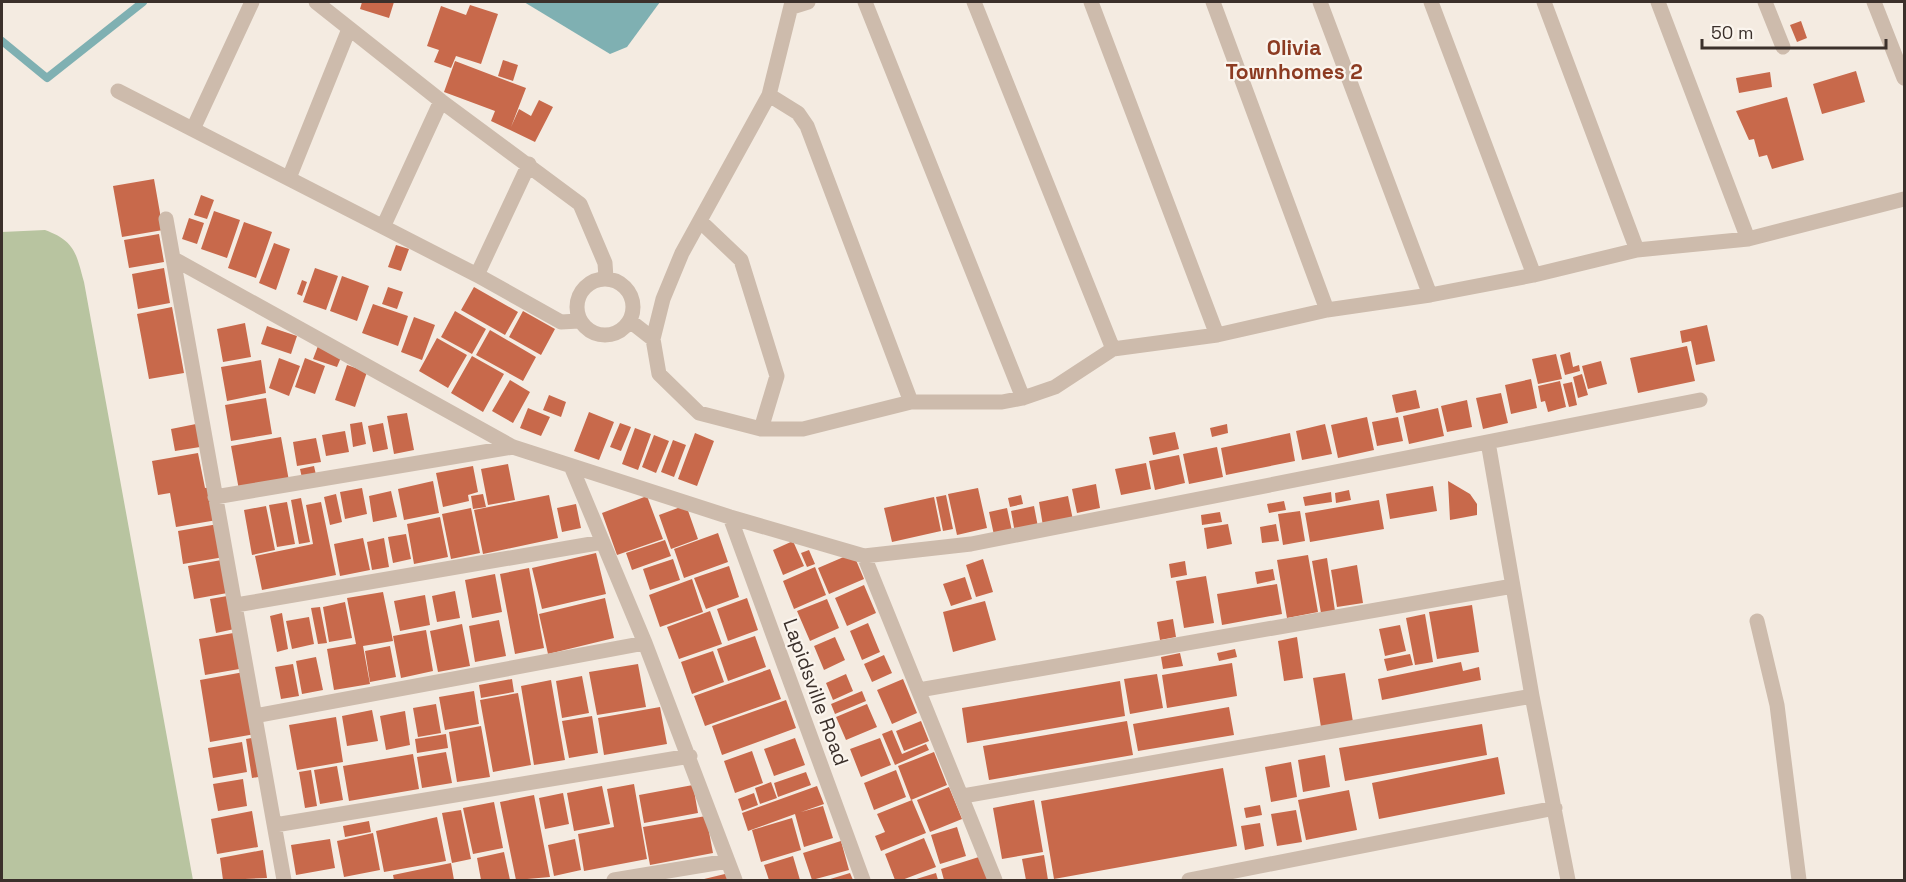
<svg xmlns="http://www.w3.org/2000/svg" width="1906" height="882" viewBox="0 0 1906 882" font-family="'Space Grotesk',sans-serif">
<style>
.green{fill:#b8c4a0}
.water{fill:#7fb0b2}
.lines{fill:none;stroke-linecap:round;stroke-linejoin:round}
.stream{stroke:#7fb0b2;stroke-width:8}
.building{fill:#c8694b}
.street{stroke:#cdbbac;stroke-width:15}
.labels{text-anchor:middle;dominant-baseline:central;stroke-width:4.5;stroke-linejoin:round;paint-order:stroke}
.street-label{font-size:20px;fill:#3b302b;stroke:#fbf5ee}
.neighbourhood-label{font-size:21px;font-weight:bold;fill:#8c3b22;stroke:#fbf5ee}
</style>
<rect width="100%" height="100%" fill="#f4ebe1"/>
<path class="green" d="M45,230C75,241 76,253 84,282L193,880H2V232Z"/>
<path class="water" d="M524,2H660L627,47L610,54Z"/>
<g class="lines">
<path class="stream" d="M2,41L47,78L143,2"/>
</g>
<path class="building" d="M362,2H394L389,18L360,9Z
M470,5L498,14L481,64L456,56L451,68L434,62L439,50L427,46L441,6L466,15Z
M1801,21L1807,38L1797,42L1790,25Z
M503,60L518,65L513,81L498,76Z
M455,61L526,88L511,127L519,109L531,116L539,100L553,107L535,142L491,121L495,111L444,92Z
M1856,71L1865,102L1822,114L1813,84Z
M1770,72L1772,87L1739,93L1736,78Z
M1787,97L1804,160L1772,169L1767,155L1759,157L1754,139L1749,140L1736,111Z
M154,179L163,230L122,237L113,186Z
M201,195L214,200L207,219L194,215Z
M214,211L240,220L227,258L201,249Z
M189,218L204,223L197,244L182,239Z
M244,222L272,232L256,278L228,268Z
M159,234L164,262L129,268L124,240Z
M274,243L290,249L276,290L259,283Z
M396,245L409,249L401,271L388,267Z
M164,268L170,303L138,309L132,274Z
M315,268L338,276L326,310L303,302Z
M342,276L369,286L357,321L330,311Z
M302,280L307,282L302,296L297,294Z
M388,287L403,292L397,309L382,304Z
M474,287L518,312L505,335L461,310Z
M373,304L408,316L398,346L362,333Z
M172,307L184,373L149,379L137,314Z
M455,311L486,329L472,354L441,337Z
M523,311L555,329L541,355L509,337Z
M414,317L435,325L422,360L401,352Z
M245,323L251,357L223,362L217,329Z
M1707,325L1715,361L1696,365L1691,341L1682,343L1680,331Z
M267,326L297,336L291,354L261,344Z
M490,330L536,357L523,381L476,355Z
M437,338L467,355L448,388L419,371Z
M318,346L342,355L337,367L313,359Z
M1687,346L1695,381L1638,393L1630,358Z
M1570,352L1573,367L1579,365L1580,371L1565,375L1560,355Z
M1556,354L1562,379L1538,384L1532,359Z
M472,356L504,374L483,412L451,393Z
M279,358L300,366L289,396L269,388Z
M305,358L325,366L315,394L295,387Z
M261,360L266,393L227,401L221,367Z
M1601,361L1607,384L1588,389L1582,366Z
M347,365L367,372L355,407L335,400Z
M1582,374L1588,395L1578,398L1573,377Z
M1531,379L1537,408L1511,414L1505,385Z
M510,380L530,392L513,423L492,411Z
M1560,381L1566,407L1548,412L1545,401L1541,402L1538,386Z
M1572,382L1577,405L1569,407L1563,384Z
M1416,390L1420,408L1396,413L1392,395Z
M1501,393L1508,423L1483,429L1476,398Z
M549,395L566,402L561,417L543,410Z
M266,398L272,434L231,441L225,405Z
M1467,400L1472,427L1447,432L1441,406Z
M528,408L550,417L541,436L520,428Z
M1438,408L1444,436L1409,444L1403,416Z
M589,412L614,422L599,460L574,451Z
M407,413L414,450L394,454L387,416Z
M1367,417L1374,450L1338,458L1331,425Z
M1398,417L1403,441L1377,446L1372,422Z
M362,422L366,444L353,447L350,424Z
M383,423L388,449L373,452L368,426Z
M620,423L631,427L621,451L610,447Z
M196,424L200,447L175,451L171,429Z
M1227,424L1228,433L1212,437L1210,428Z
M1325,424L1332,454L1302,460L1296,431Z
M635,428L651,434L638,470L622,464Z
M345,431L349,452L326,456L322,435Z
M1175,432L1179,449L1153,455L1149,437Z
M695,433L714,441L697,486L678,479Z
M1290,433L1295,461L1226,475L1221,448Z
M654,435L669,441L656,473L642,467Z
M281,437L289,481L239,490L231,446Z
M316,438L321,462L297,466L293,442Z
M673,440L686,445L674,477L661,472Z
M1217,447L1223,477L1189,484L1183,454Z
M198,453L205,488L211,487L217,520L176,527L170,493L158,495L152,461Z
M1179,455L1185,483L1155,490L1149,461Z
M1146,463L1151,489L1121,495L1115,469Z
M508,464L515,500L488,505L481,469Z
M314,466L316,475L302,478L300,469Z
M473,466L478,492L468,495L469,501L443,507L436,473Z
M433,481L439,513L404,520L398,489Z
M1448,481L1470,494L1477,504V515L1450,520Z
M1096,484L1100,508L1077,513L1072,489Z
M1433,486L1437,511L1390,519L1386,494Z
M362,488L367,514L345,519L340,492Z
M978,488L987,528L957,535L948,494Z
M1349,490L1351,500L1336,503L1335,493Z
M391,491L397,517L373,522L369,496Z
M1331,492L1332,502L1305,506L1303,497Z
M336,494L342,522L330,525L324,497Z
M483,494L486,507L473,509L471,496Z
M549,495L558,538L483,554L474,510Z
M946,495L953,529L943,531L936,497Z
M1021,495L1023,504L1010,507L1008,498Z
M647,496L663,539L617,555L602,513Z
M1068,496L1073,520L1043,526L1039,502Z
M934,497L941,531L892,542L884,508Z
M301,498L310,542L299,544L291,500Z
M1379,500L1384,529L1310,542L1305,513Z
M1284,501L1286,510L1269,513L1267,504Z
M287,502L295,544L277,547L269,505Z
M321,502L336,575L262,590L255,556L313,544L306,505Z
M576,504L581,528L562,532L557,508Z
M686,505L698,539L671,549L659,515Z
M266,506L275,550L252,555L244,510Z
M1034,506L1038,527L1015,533L1011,511Z
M471,508L480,553L451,559L442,514Z
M1007,508L1012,531L994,535L989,512Z
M1300,511L1305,541L1283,545L1278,514Z
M1220,512L1222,522L1202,525L1201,515Z
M440,517L448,557L414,564L407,524Z
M218,524L224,557L183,564L178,531Z
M1228,524L1232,544L1207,549L1204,528Z
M1276,524L1279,541L1262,543L1260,527Z
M718,533L728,562L684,578L674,549Z
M406,534L411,559L393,563L388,537Z
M363,538L370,570L340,576L334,544Z
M384,538L389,567L372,570L367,542Z
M665,540L671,556L632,570L626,553Z
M793,541L804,566L783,575L773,550Z
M809,550L815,564L807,567L801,553Z
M596,553L606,594L542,609L532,568Z
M853,553L864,579L829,594L818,568Z
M1308,555L1318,612L1287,618L1277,560Z
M1327,558L1335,611L1321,613L1312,561Z
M227,559L233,592L194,599L188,566Z
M673,559L680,580L650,590L643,569Z
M983,559L993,592L976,597L966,565Z
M1185,561L1187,575L1171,578L1169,564Z
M1357,565L1363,603L1337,607L1331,570Z
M729,566L739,597L706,609L694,578Z
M815,567L826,595L794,609L783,581Z
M529,568L544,648L515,654L500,574Z
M1273,569L1275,580L1257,584L1255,572Z
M495,574L502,612L472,618L465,580Z
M1206,576L1214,623L1184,628L1176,581Z
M965,577L972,599L951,606L943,584Z
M692,579L703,612L660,627L649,595Z
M1277,584L1282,614L1222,625L1217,594Z
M864,585L876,613L847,626L835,598Z
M455,591L460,618L437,622L432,596Z
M383,592L393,641L363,646L370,684L334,690L327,649L356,644L347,598Z
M233,595L239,628L216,633L210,599Z
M425,595L430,625L400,631L394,601Z
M605,598L614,638L548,654L539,614Z
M747,598L758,630L728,641L717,609Z
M827,599L839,628L810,641L797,611Z
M985,601L996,640L953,652L943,612Z
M345,602L352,638L329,642L323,607Z
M1472,605L1479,652L1437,659L1429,612Z
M320,607L327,643L318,644L311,608Z
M710,611L722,644L679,659L667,627Z
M282,613L288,649L277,652L270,616Z
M1425,614L1433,662L1415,665L1406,618Z
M309,617L314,644L292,649L286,621Z
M1173,619L1176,637L1160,640L1157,622Z
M499,620L506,656L475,662L469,626Z
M868,623L880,652L862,660L850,631Z
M462,624L470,666L438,672L430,631Z
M1400,625L1406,651L1385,656L1379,629Z
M426,630L433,671L401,678L393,636Z
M239,632L245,668L205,675L199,639Z
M755,636L766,667L728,681L717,649Z
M835,637L845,660L824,670L814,646Z
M1297,637L1303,678L1284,681L1278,641Z
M390,646L396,677L370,682L365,651Z
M1235,649L1237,657L1219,661L1217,653Z
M713,651L724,682L692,694L681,662Z
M1180,653L1183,666L1163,669L1161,657Z
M1410,654L1413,665L1387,671L1384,659Z
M884,655L892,673L872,682L864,664Z
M316,657L323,690L302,694L296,661Z
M1461,662L1463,671L1479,667L1481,680L1382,700L1378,679Z
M1232,663L1237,696L1167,708L1162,675Z
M293,664L299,696L281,699L275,667Z
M638,664L646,707L597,715L589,672Z
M770,669L781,699L705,726L694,696Z
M244,672L255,734L210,742L200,680Z
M1345,673L1353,722L1321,727L1313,678Z
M846,674L853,691L833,700L826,683Z
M1157,674L1163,708L1130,714L1124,679Z
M582,676L589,713L562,718L556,681Z
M512,679L514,692L481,698L479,685Z
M903,679L917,713L892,724L877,690Z
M551,680L565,760L534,765L521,686Z
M1120,681L1125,716L967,743L962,708Z
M474,691L479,724L445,730L439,697Z
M862,691L866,701L835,714L831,704Z
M518,693L531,765L493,772L480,700Z
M786,700L796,728L722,755L712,726Z
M436,704L441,733L418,737L413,708Z
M867,704L877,727L846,740L836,717Z
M660,707L667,744L604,755L598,718Z
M1229,707L1234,735L1138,751L1133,724Z
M372,710L378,741L347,746L342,716Z
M405,711L410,745L386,750L380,716Z
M592,716L598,753L569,758L562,721Z
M336,717L343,762L297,770L289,725Z
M921,721L929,741L904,751L896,731Z
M1127,721L1133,755L989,780L983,746Z
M1482,724L1487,755L1345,781L1339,748Z
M481,726L490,777L457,782L449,732Z
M892,730L902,754L926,744L929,750L895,765L882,734Z
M446,734L448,748L417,753L415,739Z
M258,737L264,776L252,778L246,739Z
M795,738L805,765L774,776L764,749Z
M880,738L891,765L861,777L850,749Z
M242,742L247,772L213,778L208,748Z
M752,751L763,783L735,793L724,761Z
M446,752L452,783L422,788L417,757Z
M934,752L947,785L911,800L898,766Z
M413,754L419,789L349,801L343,766Z
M1325,755L1330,787L1303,792L1298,760Z
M1498,757L1505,794L1379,819L1372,783Z
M1291,762L1297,797L1271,802L1265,767Z
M337,766L343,800L320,804L314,770Z
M1223,768L1237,846L1054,879L1041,801Z
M311,770L317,806L305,808L299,772Z
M896,770L906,797L874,810L864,783Z
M806,772L811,785L778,797L774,783Z
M243,779L247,806L218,811L213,784Z
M771,782L777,798L760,804L755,788Z
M634,784L647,859L584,871L578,834L614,827L607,789Z
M693,785L698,813L644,823L639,795Z
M602,786L610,824L574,831L567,793Z
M817,786L824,804L801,812L823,806L833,838L804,847L795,814L748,831L742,813Z
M949,787L962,819L930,832L917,800Z
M1349,790L1357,830L1306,840L1298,800Z
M563,793L569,824L545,829L539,798Z
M754,793L758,805L742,811L738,799Z
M534,795L550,877L516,880L500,802Z
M912,800L926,833L881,851L875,836L885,832L877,814Z
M1034,800L1043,852L1002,859L993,808Z
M494,802L503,848L473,854L463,808Z
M1260,805L1262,815L1246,818L1244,808Z
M461,810L471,859L452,863L442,813Z
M1296,810L1302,842L1277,846L1271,814Z
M252,811L258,847L217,854L211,819Z
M706,816L713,853L650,865L643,827Z
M437,817L446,861L384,872L376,831Z
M792,818L801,850L761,862L752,830Z
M369,821L371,832L345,837L343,826Z
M1260,823L1264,846L1245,850L1241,826Z
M957,827L966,856L940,864L931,835Z
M373,833L380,870L344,877L337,841Z
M924,838L936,867L902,880H895L885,854Z
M330,839L335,868L296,875L291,845Z
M575,839L581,870L554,876L548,845Z
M841,841L849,870L812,880L803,853Z
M263,850L267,878L223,880L220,858Z
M504,852L510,880H481L477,858Z
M1044,855L1048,880H1026L1022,859Z
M793,856L800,880H769L764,865Z
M982,856L989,880H944L941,869Z
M451,863L454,880H394L393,875Z
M729,873L731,880H700Z
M850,873L853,880H827Z
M936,873L938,880H913Z"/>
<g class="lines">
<path class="street" d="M316,2L441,101L580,204L605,263L606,278
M865,2L1023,398
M974,2L1113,349
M1091,2L1217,335
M1213,2L1327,310
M1320,2L1430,295
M1431,2L1534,275
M1544,2L1637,250
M1658,2L1748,239
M1765,2L1783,47
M1874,2L1904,78
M792,7L808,2
M118,91L477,275L561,322L579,321
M769,95L798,113L807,126L911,402
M193,129L252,2
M289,178L349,29
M166,219L284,880
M701,222L741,260L777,376L761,429
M383,227L441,101
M174,259L513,447L730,517L864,556L971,544L1700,400
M477,275L529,164
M577 307a28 28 0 1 1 56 0a28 28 0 1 1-56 0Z
M630,321L653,339L659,374L699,413L761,429H803L911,402H1002L1023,398L1055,387L1113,349L1217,335L1327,310L1430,295L1534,275L1637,250L1748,239L1904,199
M653,339L663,299L682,253L769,95L792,2
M1488,442L1532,696L1568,880
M571,466L645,643L735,880
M215,497L513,447
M730,517L863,880
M864,556L995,880
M236,605L603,542
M1757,621L1777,705L1799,880
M919,690L1513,586
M255,716L645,643
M963,796L1532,696
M275,825L690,756
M614,880L728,861
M1189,880L1555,808"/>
</g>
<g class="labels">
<g class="street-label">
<text transform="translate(816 692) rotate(70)">Lapidsville Road</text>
</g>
<g class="neighbourhood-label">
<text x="1294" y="47">Olivia<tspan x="1294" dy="24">Townhomes 2</tspan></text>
</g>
</g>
<rect width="1906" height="882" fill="none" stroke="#3b302b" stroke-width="6"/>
<path d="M1702 39v9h184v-9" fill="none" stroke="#3b302b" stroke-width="3"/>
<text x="1711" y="39" font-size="18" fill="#3b302b" stroke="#fbf5ee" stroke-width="4.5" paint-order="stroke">50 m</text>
</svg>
